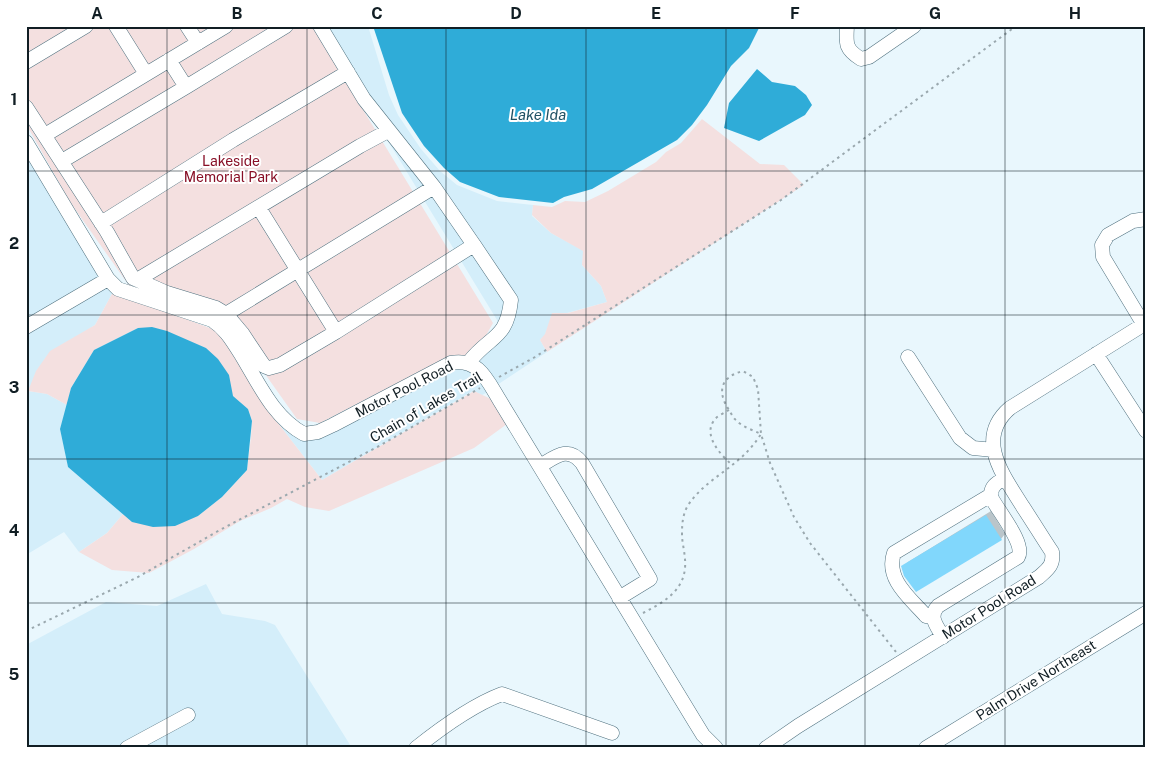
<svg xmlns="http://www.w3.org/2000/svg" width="1172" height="774" viewBox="0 0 1172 774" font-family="'Public Sans',sans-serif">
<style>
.built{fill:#d4eefa}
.green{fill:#f4e0e0}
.water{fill:#2facd8}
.shadow{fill:#0003}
.building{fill:#81d7fc}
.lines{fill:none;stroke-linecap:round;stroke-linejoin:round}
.minor-casing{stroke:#50717f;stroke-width:15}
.path{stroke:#9aa8ae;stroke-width:2;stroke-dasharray:2.5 4;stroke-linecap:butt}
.minor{stroke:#fff;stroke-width:14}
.grid{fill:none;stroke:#111e24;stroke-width:1;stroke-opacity:0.55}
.labels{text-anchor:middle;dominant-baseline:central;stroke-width:4;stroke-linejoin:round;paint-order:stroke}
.park-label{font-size:14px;fill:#880f26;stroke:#fff}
.street-label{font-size:14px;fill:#111e24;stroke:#fff}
.water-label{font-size:15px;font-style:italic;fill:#205164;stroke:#fff}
.neatline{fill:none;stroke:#111e24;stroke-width:2}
.grid-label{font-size:16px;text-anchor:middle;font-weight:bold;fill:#111e24}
</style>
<rect width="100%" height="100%" fill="#e9f7fd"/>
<path class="built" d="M318,26H368L389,95L398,115L421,149L440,171L457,185L497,201L533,205L532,216L551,233L584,251L582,265L601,286L607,302L567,313H553L545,335L540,340L547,352L497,385L475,359L497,324V320Z
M26,153L100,277L26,321Z
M106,285L113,292L95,325L80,335L28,391L47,394L67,405L60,429L68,467L123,514L107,533L79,552L64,532L26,555V332Z
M221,334L275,419L301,439L452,368L472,371L488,392L482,395L473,391L322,480L264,405Z
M206,584L222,614L265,621L275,625L352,748H26V645L106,602L157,606Z"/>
<path class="green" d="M26,26H312L493,323L475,355L417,373L320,423L297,419L223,315L130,287L70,202L26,124Z
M702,119L760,164L784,165L804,185L547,352L540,340L545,334L552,313H568L607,302L601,286L582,265L583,251L551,233L532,215L533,205L552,207L565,201L585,202L608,191L656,162L666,152L681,143Z
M113,292L218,331L264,405L322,480L474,391L493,400L507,424L474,448L329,511L305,507L287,499L271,508L240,521L194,549L149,573L112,570L79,552L107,533L123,514L132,522L198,516L222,497L247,470L251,437L252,421L248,409L233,396L206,348L187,341L138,328L94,350L71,388L67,405L47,394L28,391L36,371L50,351L95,325Z"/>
<path class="water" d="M373,26H760L749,48L731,66L707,105L692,125L677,140L592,189L564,197L553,203L499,197L460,182L444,168L424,146L402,113Z
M757,69L772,82L795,86L806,95L812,105L805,115L759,141L724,128L729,103Z
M152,327L167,331L206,348L218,359L229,375L233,396L248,409L252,421L247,470L222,497L198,516L175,526L153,527L132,522L68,467L60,429L71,388L94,350L138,328Z"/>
<path class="shadow" d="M991,511L1005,534L1001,539L903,567L908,562Z"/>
<path class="building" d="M986,515L1002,540L916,592L904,576L901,566Z"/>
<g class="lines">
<g class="minor-casing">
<path id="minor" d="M116,26L146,74
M187,26L198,43
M847,26C846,44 845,49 861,59L869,57L914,26
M26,62L86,26
M186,87L286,26
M26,107L107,232L133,278L167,293L216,308L226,314L242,333L264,366L269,368L280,365L336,332L474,245L434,187L364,99L320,26
M45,135L226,26
M26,142L108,279L118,289L212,320C226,329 233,342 242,356C259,384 274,418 304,434L318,432L333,425L451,363C479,358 487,380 500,401L695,722L703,735L716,748
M62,161L186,87L169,60
M259,208L336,332
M101,223L233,140L348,72
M137,280L360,146L388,131
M226,314L434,187
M1144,325L1103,257L1102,245L1108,235L1133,221L1146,219
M26,327L108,279
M1096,354L1146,431
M908,357L960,438L973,448L994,450
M469,362C490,335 507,340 511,300L474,245
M540,466C555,457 568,445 582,463L650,579L619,598
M933,617L926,616C910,598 885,579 894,553L991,495
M943,637C937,626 928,617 938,606L1018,557C1026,544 998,511 991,497C990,487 996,483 1005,478
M127,748L188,715
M416,748C441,728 473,705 502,694L612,733
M766,748L798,726L1039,577C1048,569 1054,565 1052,552C1042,537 1033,522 1023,507C1004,476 974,439 1010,408L1146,323
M926,748L1146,613"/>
</g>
<path class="path" d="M499,377L535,357L781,200L1016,26
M729,410C724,413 716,416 713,422C704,437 721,455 731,464
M643,613C662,603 683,592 685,568C686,558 683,547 682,537C682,526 682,517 687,507C700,485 725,473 744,455C750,449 756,442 761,434C753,430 742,427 736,420C733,418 731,413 729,410C717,392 720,377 743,371L753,377L758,389L761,434L770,463L794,517L810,543L896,652
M26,631L138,577L218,531L379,446L480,388"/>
<use href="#minor" class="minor"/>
</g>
<path class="grid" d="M167,26V748M307,26V748M446,26V748M586,26V748M726,26V748M865,26V748M1005,26V748M26,171H1146M26,315H1146M26,459H1146M26,603H1146"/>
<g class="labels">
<g class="park-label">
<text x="231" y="161">Lakeside<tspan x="231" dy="16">Memorial Park</tspan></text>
</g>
<g class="street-label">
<text transform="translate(404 389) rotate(-27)">Motor Pool Road</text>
<text transform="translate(426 407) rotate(-30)">Chain of Lakes Trail</text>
<text transform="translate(989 607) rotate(-32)">Motor Pool Road</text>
<text transform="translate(1036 680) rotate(-32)">Palm Drive Northeast</text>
</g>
<g class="water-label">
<text x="538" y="114">Lake Ida</text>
</g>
</g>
<rect width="1172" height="774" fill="none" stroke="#ffffff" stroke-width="55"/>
<rect x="28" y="28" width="1116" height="718" class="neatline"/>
<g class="grid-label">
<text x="97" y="19">A</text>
<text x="237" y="19">B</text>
<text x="377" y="19">C</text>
<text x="516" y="19">D</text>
<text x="656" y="19">E</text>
<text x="795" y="19">F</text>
<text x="935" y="19">G</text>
<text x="1075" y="19">H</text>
<text x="14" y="105">1</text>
<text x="14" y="249">2</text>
<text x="14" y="393">3</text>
<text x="14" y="536">4</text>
<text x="14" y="680">5</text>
</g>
</svg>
